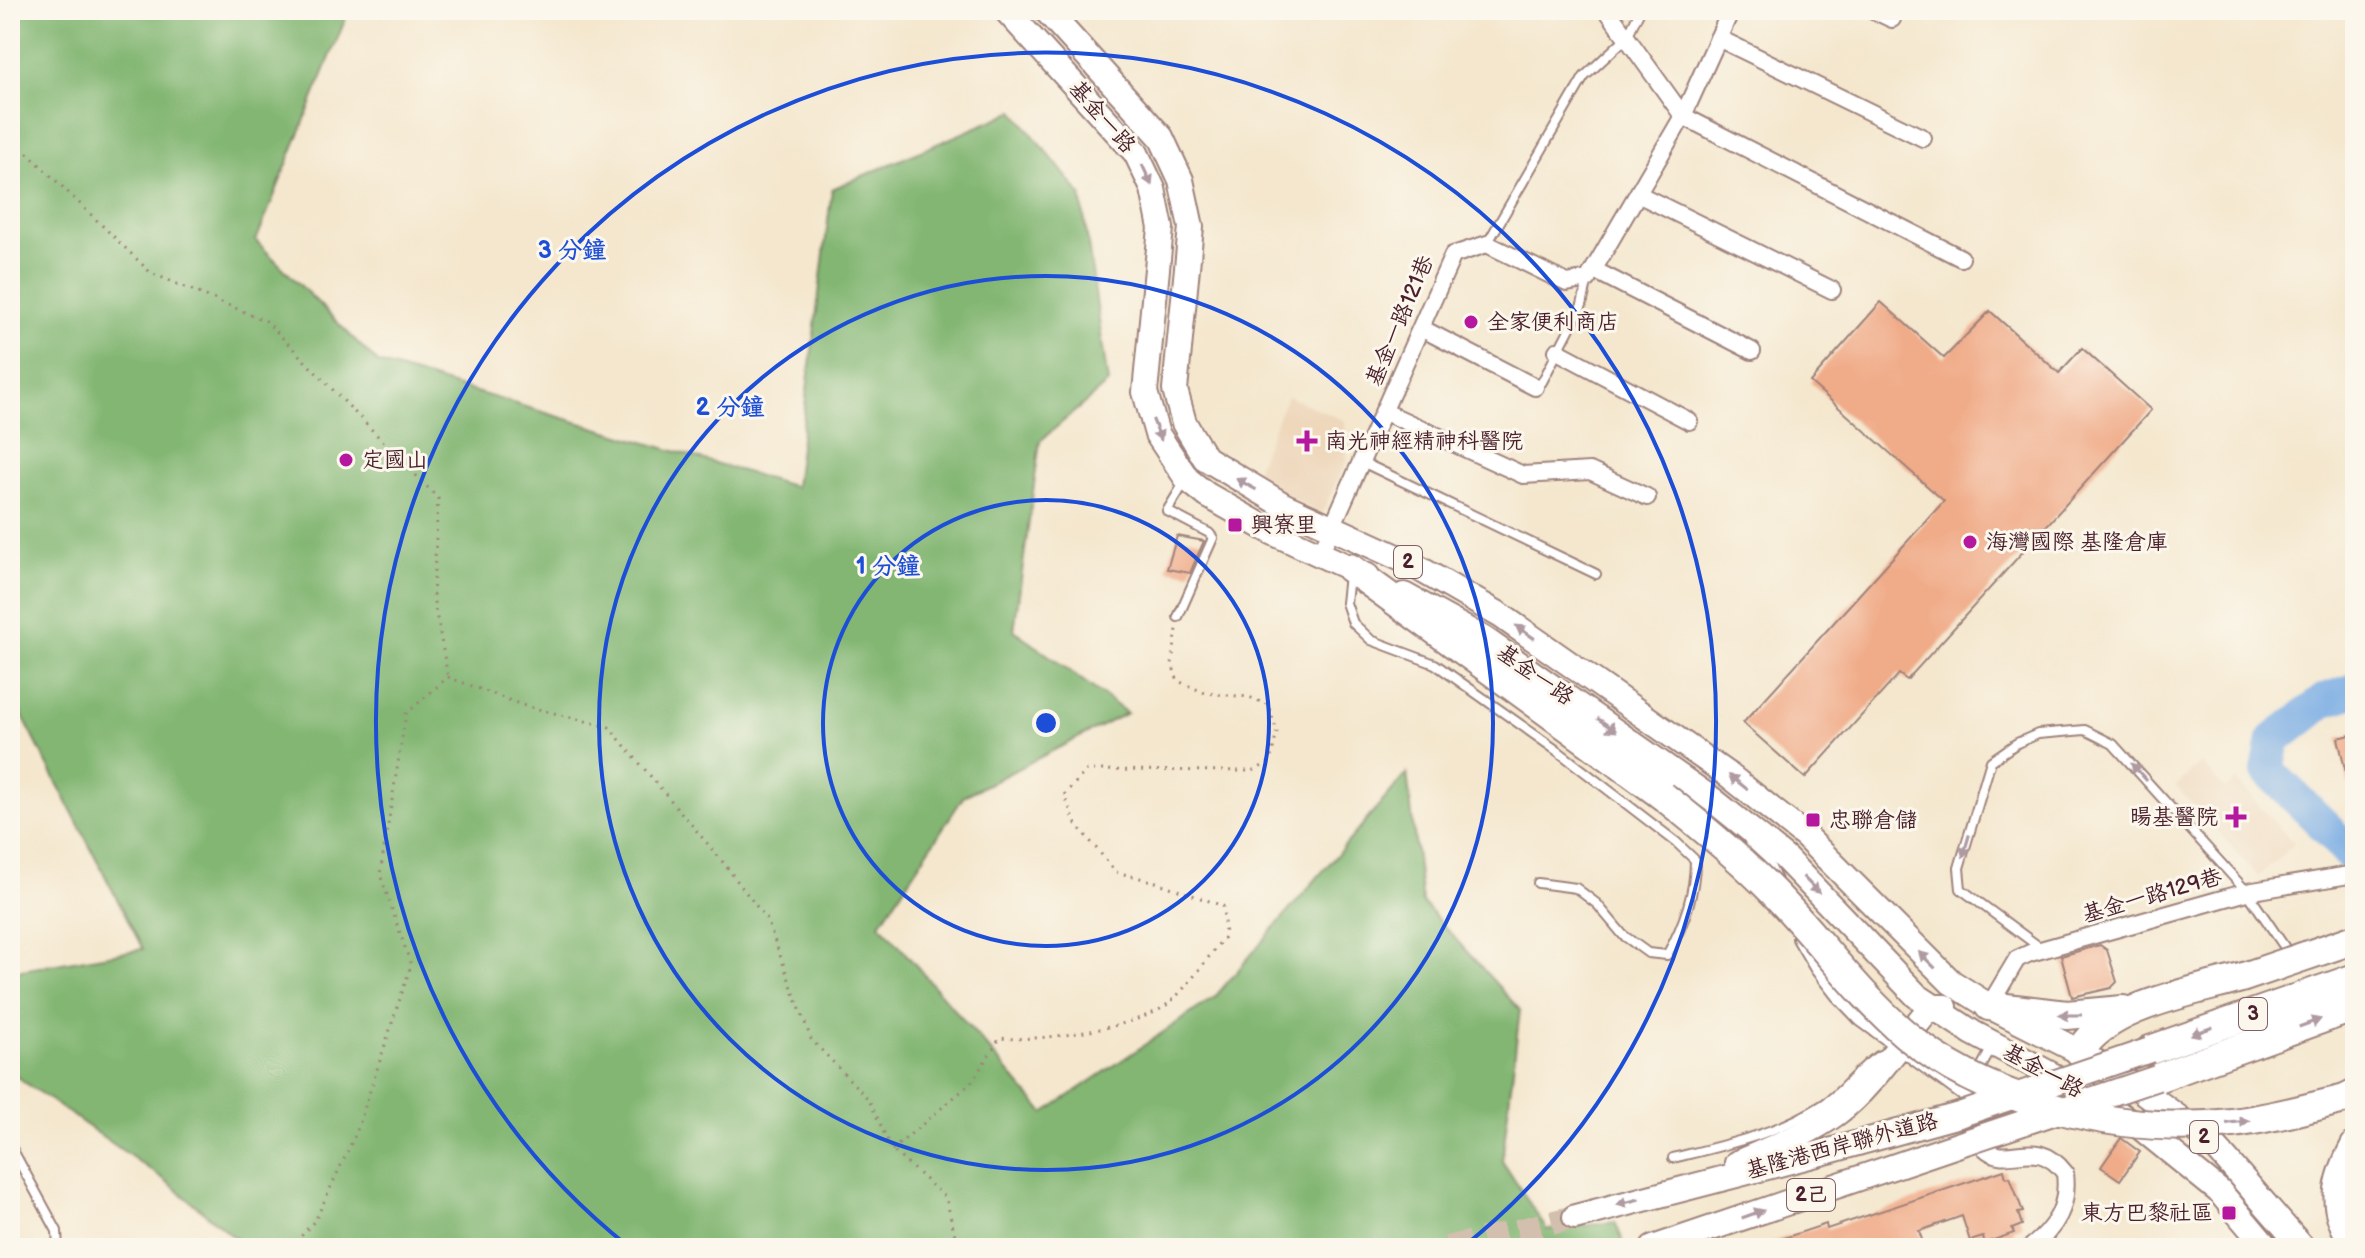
<svg xmlns="http://www.w3.org/2000/svg" width="2365" height="1258" viewBox="0 0 2365 1258" font-family="'Balsamiq Sans','LXGW WenKai TC',sans-serif">
<style>
.built{fill:#eed7bb}
.forest{fill:#82b672;stroke:#666a4e;stroke-width:2}
.lines{fill:none;stroke-linecap:round;stroke-linejoin:round}
.river{stroke:#77aae3;stroke-width:34}
.building{fill:#f0ab88}
.primary-tunnel{stroke:#d2bfad;stroke-width:24;stroke-dasharray:24 12;stroke-linecap:butt}
.service-casing{stroke:#9f837c;stroke-width:12}
.minor-casing{stroke:#9f837c;stroke-width:20}
.primary-casing{stroke:#9f837c;stroke-width:28}
.motorway-casing{stroke:#9f837c;stroke-width:32}
.path{stroke:#9f837c;stroke-width:3;stroke-dasharray:2 6;stroke-linecap:butt}
.service{stroke:#fff;stroke-width:8}
.minor{stroke:#fff;stroke-width:16}
.primary{stroke:#fff;stroke-width:24}
.motorway{stroke:#fff;stroke-width:28}
.primary-bridge-casing{stroke:#9f837c;stroke-width:28;stroke-linecap:butt}
.motorway-bridge-casing{stroke:#9f837c;stroke-width:32;stroke-linecap:butt}
.primary-bridge{stroke:#fff;stroke-width:24}
.motorway-bridge{stroke:#fff;stroke-width:28}
.oneway{fill:#ae9aa0}
.ring{fill:none;stroke:#1d4ed8;stroke-width:4}
.poi-dot{fill:#b5179e;stroke:#fbf7ec;stroke-width:3}
.labels{text-anchor:middle;dominant-baseline:central;stroke-width:6;stroke-linejoin:round;paint-order:stroke}
.shield{fill:#fbf7ec;stroke:#7f6065;stroke-width:2}
.shield-label{font-size:20px;font-weight:bold;fill:#4a1f2b}
.street-label{font-size:22px;fill:#4a1f2b;stroke:#fbf7ec}
.poi-label{font-size:22px;fill:#4a1f2b;stroke:#fbf7ec;text-anchor:start}
.centre{fill:#1d4ed8;stroke:#fbf7ec;stroke-width:4}
.ring-label{font-size:24px;text-anchor:middle;font-weight:bold;fill:#1d4ed8;stroke:#fbf7ec;stroke-width:6;stroke-linejoin:round;paint-order:stroke}
</style>
<rect width="100%" height="100%" fill="#fbf7ec"/>
<filter id="ink" filterUnits="userSpaceOnUse"><feTurbulence type="fractalNoise" baseFrequency=".0125" numOctaves="2"/><feDisplacementMap in="SourceGraphic" scale="16" xChannelSelector="R" yChannelSelector="G"/><feConvolveMatrix kernelMatrix="1 2 1 2 8 2 1 2 1" color-interpolation-filters="sRGB"/></filter>
<filter id="wash" filterUnits="userSpaceOnUse"><feTurbulence type="fractalNoise" baseFrequency=".006" numOctaves="4" result="noise"/><feDisplacementMap in="SourceGraphic" scale="32" xChannelSelector="R" yChannelSelector="G"/><feGaussianBlur stdDeviation="1.8" result="paint"/><feColorMatrix in="noise" values="0 0 0 0 0 0 0 0 0 0 0 0 0 0 0 0 0 1.4 0 .05"/><feComposite in="paint" operator="in"/></filter>
<g filter="url(#wash)">
<rect width="100%" height="100%" fill="#f4e7ce"/>
<path class="built" d="M1287,396L1345,421L1347,461L1321,514L1252,479Z
M2201,763L2225,789L2236,780L2294,844L2258,876L2176,786Z"/>
<path class="forest" d="M10,10H349L256,241L378,363L795,487L832,189L1014,111L1081,195L1108,383L1040,441L1014,630L1127,713L964,796L880,924L1044,1113L1215,997L1407,773L1422,902L1520,1010L1502,1161L1547,1230L1615,1222L1626,1248H247L165,1180L10,1072V972L143,949L10,692Z"/>
<g class="lines">
<path class="river" d="M2355,690L2325,700L2274,740L2268,771L2326,827L2355,860"/>
</g>
<g id="blocks">
<path class="building" d="M1881,302L1944,358L1990,311L2059,373L2082,348L2151,410L1907,680L1899,674L1805,778L1743,723L1944,501L1810,382Z
M1177,536L1204,541L1190,573L1167,569Z
M2355,734V785L2349,786L2338,738Z
M2100,945L2107,950L2117,982L2111,988L2072,997L2061,956Z
M2121,1138L2140,1152L2120,1180L2101,1167Z
M2004,1170L2006,1178L2010,1177L2023,1212L2018,1213L2022,1225L2012,1229L2014,1233L1985,1243L1983,1237L1970,1241L1962,1216L1919,1231L1925,1248H1763V1245L1826,1224L1827,1229Z"/>
</g>
</g>
<g filter="url(#ink)">
<use href="#blocks" fill-opacity="0" stroke="#9f837c" stroke-width="2"/>
<g class="lines">
<path class="primary-tunnel" d="M1447,1248L1575,1217"/>
<g class="service-casing">
<path id="service" d="M1487,244L1584,77L1627,37L1640,10
M1535,387L1542,382L1582,305L1588,279
M1362,462L1596,574
M1349,575L1346,603L1353,623L1371,640L1435,664L1559,752L1676,842L1695,860C1695,895 1684,925 1667,955L1648,953L1623,935L1597,904L1576,888L1538,883
M1178,617L1213,538L1209,533L1167,511L1186,480
M2042,949L1961,889L1959,868L1991,761L2017,743L2038,734L2085,730L2113,744L2247,892L2290,955
M1976,1076L1993,1046
M10,1145L57,1231L58,1248
M1673,1158C1726,1145 1778,1134 1824,1104C1846,1090 1856,1069 1880,1055"/>
</g>
<g class="minor-casing">
<path id="minor" d="M1607,10L1683,116L1961,258
M1873,10L1892,19
M1718,38L1923,138
M1638,194L1832,290
M1594,270L1752,351
M1421,328L1535,387
M1557,351L1689,421
M1385,412L1523,475L1590,471L1647,497
M1320,554L1453,255L1487,244L1567,283L1588,279L1683,116L1731,10
M1750,834L1773,881
M1801,938L1818,967L1839,994L1862,1018L1966,1094L1985,1148C2008,1170 2035,1133 2065,1173C2069,1206 2056,1228 2030,1248
M1989,1006L2017,959L2030,953L2247,892L2355,874"/>
</g>
<g class="primary-casing">
<path id="primary" d="M1006,10L1136,153L1153,189L1161,228L1145,392L1157,434L1187,479L1207,495L1272,532L1367,576
M1046,10L1161,137L1181,180L1191,227L1175,390L1184,423L1205,458L1285,506L1406,561L1500,615L1731,777L1805,836L1951,982L1989,1006L2080,1052L2141,1090L2210,1141L2303,1248
M1404,595L1484,639L1713,800L1785,858L1917,996L1973,1033L2073,1086L2140,1127L2219,1191L2267,1248
M1737,1163C1771,1148 1807,1135 1837,1113C1869,1090 1904,1038 1931,1007H1945
M1575,1217L1829,1151L1959,1115
M1653,1248L1969,1141"/>
</g>
<g class="motorway-casing">
<path id="motorway" d="M1350,568L1663,796
M1989,1006L2067,1015L2123,1010
M2150,1050L2355,978
M2080,1052C2106,1006 2192,992 2241,978
M2157,1078L2355,1007
M2355,1146C2336,1182 2330,1208 2355,1243"/>
</g>
<path class="path" d="M10,136L151,273L266,321L438,498L433,597L448,677
M448,677L522,705L609,727L722,861L767,920L811,1039L869,1100L892,1150L946,1198L958,1248
M892,1150L971,1083L1000,1038C1038,1042 1140,1028 1169,1003C1190,985 1207,958 1225,936L1223,906L1156,882L1116,872L1076,824L1064,795L1087,770L1253,771L1270,762L1277,732L1269,705L1249,697L1205,693L1178,681L1172,664L1177,629
M291,1248L316,1219L357,1131L411,965L380,874L406,714L448,677"/>
<use href="#service" class="service"/>
<use href="#minor" class="minor"/>
<use href="#primary" class="primary"/>
<use href="#motorway" class="motorway"/>
<g class="primary-bridge-casing">
<path id="primary-bridge" d="M1959,1115L2150,1050
M1969,1141L2157,1078"/>
</g>
<g class="motorway-bridge-casing">
<path id="motorway-bridge" d="M1663,796C1701,826 1739,857 1773,892C1818,938 1856,992 1905,1034C1989,1105 2124,1135 2232,1123C2270,1119 2307,1108 2345,1099L2355,1094
M2241,978L2355,939"/>
</g>
<use href="#primary-bridge" class="primary-bridge"/>
<use href="#motorway-bridge" class="motorway-bridge"/>
</g>
<defs><path id="oneway-solid" d="M-6-.8H1V-3.2L6.5 0L1 3.2V.8H-6Z" transform="scale(2)"/></defs>
<g class="oneway">
<use href="#oneway-solid" transform="translate(1147 175) rotate(65)"/>
<use href="#oneway-solid" transform="translate(1157 430) rotate(68)"/>
<use href="#oneway-solid" transform="translate(1246 484) rotate(-151)"/>
<use href="#oneway-solid" transform="translate(1525 632) rotate(-145)"/>
<use href="#oneway-solid" transform="translate(1607 725) rotate(35)"/>
<use href="#oneway-solid" transform="translate(2139 772) rotate(-132)"/>
<use href="#oneway-solid" transform="translate(1738 782) rotate(-142)"/>
<use href="#oneway-solid" transform="translate(1966 846) rotate(106)"/>
<use href="#oneway-solid" transform="translate(1811 885) rotate(46)"/>
<use href="#oneway-solid" transform="translate(1927 960) rotate(-135)"/>
<use href="#oneway-solid" transform="translate(2070 1015) rotate(-180)"/>
<use href="#oneway-solid" transform="translate(2310 1023) rotate(-20)"/>
<use href="#oneway-solid" transform="translate(2202 1031) rotate(161)"/>
<use href="#oneway-solid" transform="translate(2238 1122) rotate(-7)"/>
<use href="#oneway-solid" transform="translate(1628 1202) rotate(165)"/>
<use href="#oneway-solid" transform="translate(1753 1214) rotate(-19)"/>
</g>
</g>
<g class="ring">
<circle cx="1046" cy="723" r="223"/>
<circle cx="1046" cy="723" r="447"/>
<path d="M629 1247A670 670 0 1 1 1463 1247"/>
</g>
<g class="poi-dot">
<circle cx="1471" cy="322" r="8"/>
<path d="M1303 429h8v8h8v8h-8v8h-8v-8h-8v-8h8z"/>
<circle cx="346" cy="460" r="8"/>
<rect x="1227" y="517" width="16" height="16" rx="4"/>
<circle cx="1970" cy="542" r="8"/>
<path d="M2232 805h8v8h8v8h-8v8h-8v-8h-8v-8h8z"/>
<rect x="1805" y="812" width="16" height="16" rx="4"/>
<rect x="2221" y="1205" width="16" height="16" rx="4"/>
</g>
<g class="labels">
<g class="shield">
<rect x="1394" y="546" width="28" height="32" rx="6"/>
<rect x="2239" y="998" width="28" height="32" rx="6"/>
<rect x="2190" y="1121" width="28" height="32" rx="6"/>
<rect x="1787" y="1179" width="48" height="32" rx="6"/>
</g>
<g class="shield-label">
<text x="1408" y="562">2</text>
<text x="2253" y="1014">3</text>
<text x="2204" y="1137">2</text>
<text x="1811" y="1195">2己</text>
</g>
<g class="street-label">
<text transform="translate(1102 117) rotate(49)">基金一路</text>
<text transform="translate(1400 321) rotate(-67)">基金一路121巷</text>
<text transform="translate(1535 675) rotate(35)">基金一路</text>
<text transform="translate(2152 896) rotate(-16)">基金一路129巷</text>
<text transform="translate(2043 1071) rotate(29)">基金一路</text>
<text transform="translate(1842 1146) rotate(-15)">基隆港西岸聯外道路</text>
</g>
<g class="poi-label">
<text x="1487" y="322">全家便利商店</text>
<text x="1325" y="441">南光神經精神科醫院</text>
<text x="362" y="460">定國山</text>
<text x="1251" y="525">興寮里</text>
<text x="1986" y="542">海灣國際 基隆倉庫</text>
<text x="2218" y="817" text-anchor="end">暘基醫院</text>
<text x="1829" y="820">忠聯倉儲</text>
<text x="2213" y="1213" text-anchor="end">東方巴黎社區</text>
</g>
</g>
<circle cx="1046" cy="723" r="12" class="centre"/>
<g class="ring-label">
<text x="572" y="258">3 分鐘</text>
<text x="730" y="415">2 分鐘</text>
<text x="888" y="574">1 分鐘</text>
</g>
<rect width="2365" height="1258" fill="none" stroke="#fbf7ec" stroke-width="40"/>
</svg>
